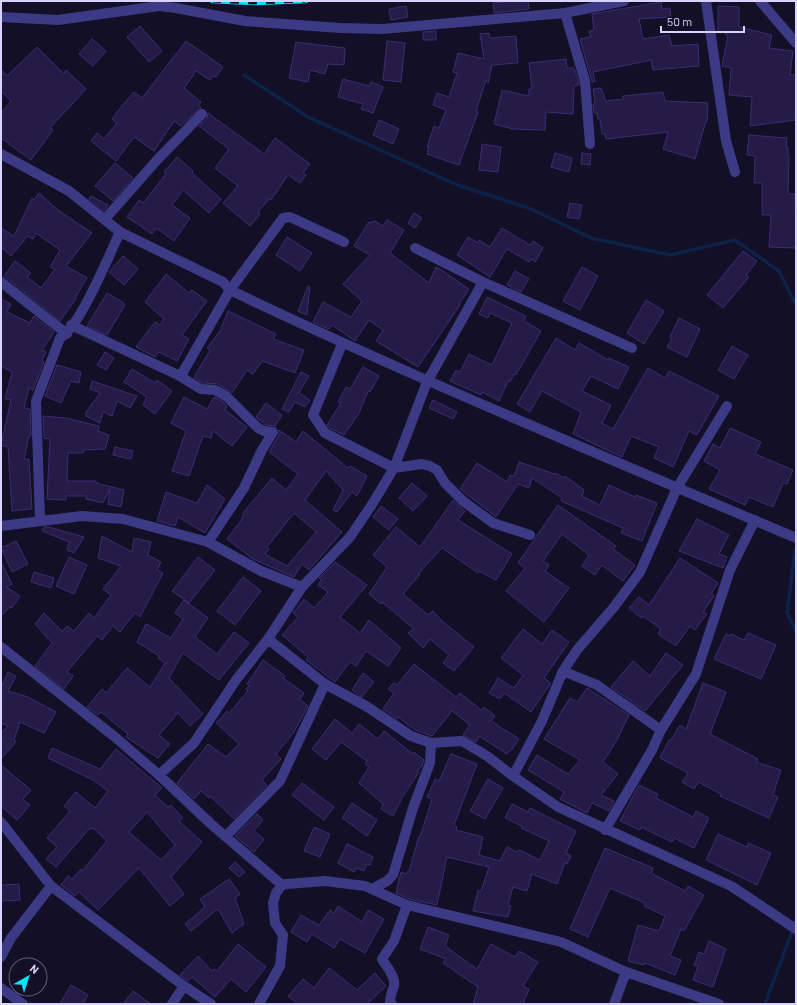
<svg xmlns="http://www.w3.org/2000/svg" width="797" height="1005" viewBox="0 0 797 1005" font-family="Barlow,sans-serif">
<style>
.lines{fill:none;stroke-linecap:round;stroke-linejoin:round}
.stream{stroke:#0c2248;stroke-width:3.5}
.building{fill:#241b47;stroke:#3b2d73;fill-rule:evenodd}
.minor{stroke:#3d3a85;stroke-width:10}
.tertiary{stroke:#3d3a85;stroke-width:10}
.rail-casing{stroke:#00e5ff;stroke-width:4.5}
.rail{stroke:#130f26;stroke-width:3;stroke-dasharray:9;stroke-linecap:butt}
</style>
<rect width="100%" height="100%" fill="#130f26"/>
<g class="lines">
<path class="stream" d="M244,75L308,117L457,185L529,208L591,238L670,255L735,240L779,271L796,305
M795,550L787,613L796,631
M765,1004L796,921"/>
</g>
<path class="building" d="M511,1H528L529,9L494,13L493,3Z
M661,2L662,9L670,8L671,17L639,19L643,39L669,35L672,46L698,44L699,66L653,70L651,60L593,72L595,81L592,82L580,39L591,37L589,31L594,30L592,14Z
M406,6L408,17L391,20L389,9Z
M718,6L739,7V27L772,35L769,48L793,51L790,75H796V120L750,126L752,97L729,95L731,68L722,66L728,35L725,34L726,32H718Z
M140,26L162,51L149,62L127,37Z
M436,31V40H423V32Z
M489,33L490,38L516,36L518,63L492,65L488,83L486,80L476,111L478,112L459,165L427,154L429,147H427L434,126L439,128L446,110L433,105L437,93L449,97L457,73L453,72L458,53L484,59L480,34Z
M92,39L106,51L93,66L79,54Z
M186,41L223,67L216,77L213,76L210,80L196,71L184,88L201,102L198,106L201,108L181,126L174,121L154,151L134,137L116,161L91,141L97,133L104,139L117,123L112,119L121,107L134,92L142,98Z
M387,41L405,43L401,82L383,80Z
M296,42L345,48L344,65L328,64L325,74L310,70L308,82L289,78Z
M37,47L64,74L66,70L86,89L50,128L53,130L31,160L1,138V113L11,101L1,91V69L7,76Z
M566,59L567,68H574L579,82V85L574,86L573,114L546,112L545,130L513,129L494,124L502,90L529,96V89H532L529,63Z
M343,79L369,86L371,82L383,87L373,113L361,109L363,104L338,97Z
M601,88L606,101L623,99V96L663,92L665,101L708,103L707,121H706L695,159L663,149L668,132L606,139L605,134H602L600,119H598L597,113H594L593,104L595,103L593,89Z
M208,113L264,154L275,138L310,164L303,173L306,175L300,183L288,175L271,200L269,199L258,212L260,214L250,226L223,203L238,186L215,168L229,149L199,126L207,118Z
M379,120L399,129L393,144L373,135Z
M749,135L787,138L786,147H788V155H789L788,194H795L796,248L769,247L771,215H762V183H754L755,156L747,155Z
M482,144L501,147L498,172L479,170Z
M555,153L572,158L569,172L551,167Z
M582,153L591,154L590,165L581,164Z
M177,157L193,171L192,173L221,199L209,213L183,190L172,205L190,218L174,241L156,228L152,234L127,217L139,200L143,203L166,174L164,172Z
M115,163L133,178L113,201L95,186Z
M39,193L58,210L92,233L66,266L87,278L75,298L76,299L60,321L4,276L15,261L31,273L27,277L41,288L55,269L50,267L60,250L36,233L33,239L28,236L11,256L1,247V228L14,236L32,198L34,200Z
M91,196L108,205L104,211L89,199Z
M570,203L582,205L579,219L567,217Z
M414,213L422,218L415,228L408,223Z
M387,220L404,230L390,253L429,283L436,267L443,271L469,289L459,304L460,305L418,367L376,341L383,330L369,320L355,341L332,325L329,329L313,322L323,302L351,317L362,301L343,284L370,255L354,246L368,223L375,221L383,226Z
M502,228L530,245L533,241L543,248L535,262L531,259L529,262L507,249L490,277L457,255L468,237L478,243L479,240L490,247Z
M287,237L312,253L300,271L276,255Z
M743,251L757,261L746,275L749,277L723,308L707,295Z
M123,256L138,269L124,285L109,272Z
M582,267L598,276L580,310L563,301Z
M515,271L529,279L521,292L507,285Z
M166,274L189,293L192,290L207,301L182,335L189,339L177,361L159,352L155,357L136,347L155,322L160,325L164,319L145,302Z
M308,286L310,287L307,315L298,311Z
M107,293L124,303V307L107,335L87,326Z
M487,297L526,316L524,321L541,331L516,375L514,374L510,382L508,381L499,401L482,392L481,395L450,381L456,370L460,372L469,354L492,365L512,323L490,313L488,318L479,314Z
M1,299L11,304L7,312L30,323L34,316L54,332L42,350L46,352L42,361L44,362L33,390L29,388L24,408L30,409L31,436H29L24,459H29L32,509L12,511L8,447L1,445L11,400L5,399L12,372L1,366Z
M646,300L664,311L644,344L627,333Z
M228,311L276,334L273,339L304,350L295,373L262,361L253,374L247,370L232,393L218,384L203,383L194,377L210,350L207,348L220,331Z
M679,318L700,329L687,357L667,347L672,338L670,337Z
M556,338L575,350L579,343L608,360L609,358L629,367L618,389L591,376L582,391L611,405L602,423L613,429L648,368L665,378L669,371L719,396L697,435L689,431L673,467L654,458L659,447L631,436L622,457L573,434L581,412L542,391L530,412L517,404Z
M732,346L748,355L734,379L718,370Z
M105,352L114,358L106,370L97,365Z
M57,365L81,372L79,383L71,381L61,403L45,396Z
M363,367L379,376L370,392L368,391L359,413L344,435L329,428L327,425L341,403L338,402L346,387L350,389Z
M132,369L155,383L157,380L172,391L155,414L143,405L147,397L124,382Z
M301,372L309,376L299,393L310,400L305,407L295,402L289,412L282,409Z
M92,381L137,396L130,408L117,401L112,416L103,412L100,423L86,416V412L100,393L90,389Z
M184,397L207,409L214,397L222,401L227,406L225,410L247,427L232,446L213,431L211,438L203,436L189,476L172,471L186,431L171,423Z
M433,400L457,412L453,419L429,408Z
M266,403L282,415L275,426L266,425L256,417Z
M43,416L66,418L99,426L98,431L109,435L105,449L84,450L83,453H68L67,481H96V483L124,490L121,507L108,504L110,489L103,503L86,499V496H66V500L47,499L50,439L44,438Z
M730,428L761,442L755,454L793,470L787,484L783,483L773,507L749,497L745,505L709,489L720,470L704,461L713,444L720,448Z
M279,430L296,442L303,431L348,468L350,466L367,476L357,496L352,492L337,512L333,510L343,490L326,471L305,500L342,532L309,570L302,564L294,577L253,559L227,539L240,522L244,514L243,513L272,478L286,490L298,474L269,452L279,435ZM294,513L316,532L287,566L265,554L269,549L267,547Z
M115,447L133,451L131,459L113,455Z
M519,462L555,474L556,473L564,478L565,476L584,490L582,496L600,505L609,485L635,497L636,495L657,503L642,541L621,533L623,528L561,501L562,498L532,478L529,488L518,484L496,517L460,489L477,463L507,482L510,475L514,476Z
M412,483L427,496L413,511L399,498Z
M207,485L225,499L205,533L178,517L175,526L157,521L166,492L197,503Z
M453,500L465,511L458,520L512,554L496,580L479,571L478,573L442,548L419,573L420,574L403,594L428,615L433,611L442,621L474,647L454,671L443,663L449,655L430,639L423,648L408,633L414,629L382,602L381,604L369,594L387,567L373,555L396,527L420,547Z
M558,505L616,546L613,549L635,565L623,581L602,565L595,575L582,566L589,555L562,534L543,561L549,565L545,571L569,588L544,622L506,591L525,568L518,563Z
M381,506L398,519L389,530L373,517Z
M697,519L729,535L719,554L727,557L723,568L679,551Z
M44,527H49L84,537L74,553L67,550L69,542L42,531Z
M102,536L132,552L134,538L151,542L148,555L161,562L157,570L163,573L140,617L135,613L120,632L113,626L102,640L97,636L67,672L73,676L64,689L35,666L52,643L35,624L44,613L62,631L67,626L74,631L89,613L94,618L111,595L103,589L121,566L98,558Z
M16,541L28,564L12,572L1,548Z
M69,557L87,565L74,594L56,586Z
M198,557L215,570L189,603L172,591Z
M680,558L718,583L711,594L714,596L703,612L707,614L695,630L690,626L676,646L658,634L661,629L643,616L641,618L629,608L639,597L649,605Z
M1,562L12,584L6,587L20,596L12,608L10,607L1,616Z
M335,562L367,585L340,617L360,633L369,620L401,648L388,666L366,651L356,666L350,662L335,682L306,660L308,657L282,635L298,617L293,613L304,599L314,608L328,592L318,585L321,580L319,578Z
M34,572L54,578L51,588L31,582Z
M243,577L261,591L235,625L217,611Z
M184,600L208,618L195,637L217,654L234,632L249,643L219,680L183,653L169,678L203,714L190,726L178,713L159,735L170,744L158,758L126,737L128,734L101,712L98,715L87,707L102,689L106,693L127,668L150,687L165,663L158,658L159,656L137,642L146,624L171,638L183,619L175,613Z
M523,629L542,644L552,630L569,642L544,678L551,683L531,712L504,693L501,698H498L489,693L498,678L514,688L523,675L501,658Z
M748,633L776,645L761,679L714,659L726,634L730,636L731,634L744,640Z
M666,653L683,665L645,711L611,687L633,661L650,676Z
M263,660L285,676L283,678L304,693L300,700L308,706L294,732L276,754L281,759L262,780L267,785L234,819L210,796L209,798L201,791L194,799L177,783L208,744L226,757L239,744L216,723L227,711L229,713L248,691L246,689L249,686L247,684Z
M414,664L456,697L460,693L481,710L484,707L495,716L491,721L519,739L513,748L507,754L479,736L476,742L463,735L470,725L452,711L432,736L415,730L398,717L397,719L383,709L394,693L388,689L394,683L397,685Z
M8,672L16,676L8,691L28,697L56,712L44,733L20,722L14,740L16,742L1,759V733L8,726L1,723V689Z
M363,673L374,682L362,697L352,690Z
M703,683L726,692L710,734L758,759L756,762L781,770L773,795L778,797L769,818L720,796L721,794L698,782L694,789L682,782L688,773L660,758L669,740H671L680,725L686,729Z
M587,688L629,715L617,740L603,762L618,774L601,795L614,801L609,811L592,803L587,813L560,799L564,792L528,770L537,755L568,774L580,760L544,739L570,698L577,702Z
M335,719L352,733L359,724L378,739L384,731L413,754L414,752L424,760L422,766L417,771L419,772L402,798L393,816L381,809L383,804L359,783L369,767L365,764L367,761L341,742L326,760L312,749Z
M52,748L100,769L116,749L162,788L155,795L168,807L171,805L183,818L179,821L202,842L171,877L184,894L170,906L139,868L98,910L79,892L75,896L61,885L68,876L72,879L81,869L82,871L107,841L93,828L91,829L90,828L56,867L46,859L57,847L47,838L70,811L64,806L76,792L95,808L108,791L93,780L48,758ZM147,812L175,845L161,860L129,832Z
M451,754L477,764L454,825L457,827L456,830L483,837L479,855L500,861L507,847L517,852L519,850L540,860L549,841L521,828L522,826L505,818L512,804L528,812L530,808L576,831L566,853L571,856L567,864L565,863L557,884L532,874L527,891L513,887L508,905L511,906L508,917L473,911L478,890L481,891L489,867L447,857L437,905L409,899L396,893L401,872L406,874L410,868L419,836L420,837L432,799L427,797L435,779L439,781Z
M1,765L31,790L23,799L30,805L17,820L1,806Z
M488,779L503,788L485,819L470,811Z
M302,783L334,807L324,820L292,795Z
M639,785L658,794L656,798L693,817L696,811L709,818L694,848L674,838L672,842L641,827L640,830L620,821Z
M352,803L377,820L367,836L342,818Z
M257,814L263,820L254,831L264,839L254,852L235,836Z
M314,827L330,834L320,857L304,851Z
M718,834L747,847L748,843L771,853L757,885L706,860Z
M347,844L373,857L370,865L367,864L364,871L356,868L354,872L338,863Z
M605,848L653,868L651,873L685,891L688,886L704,895L684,931L681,929L670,956L681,960L675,975L645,963L644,965L628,961L638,925L659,931L665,916L644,906L645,903L610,888L588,937L570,929Z
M235,862L245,872L239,877L229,868Z
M229,879L240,894L235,898L244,924L232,933L218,909L191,931L185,924L205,907L200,899Z
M19,884L20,900L1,901V885Z
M338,906L362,922L368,910L384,919L365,953L340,939L334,948L312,934L307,942L291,932L301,915L319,925L330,910L334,913Z
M428,927L449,935L445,946L477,969L491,944L515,957L519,951L538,962L523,986L529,989L523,1004H473L478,987L443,963L446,959L420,949Z
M709,941L726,949L713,987L693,980L698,966L694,965L699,952L704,954Z
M238,944L266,967L246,992L231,979L215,997L192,977L188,981L180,975L198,956L212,971L214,969L217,971Z
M329,968L357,990L375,973L386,986L367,1004H298L288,996L303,979L314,988Z
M71,985L88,995L83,1004H60Z
M133,991L151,1004H123Z"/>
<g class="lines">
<path class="minor" d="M706,1L726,141L735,172
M760,1L796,43
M565,13L585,81L590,144
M1,17L58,20L159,6L176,8L245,21L340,28L382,29L565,13L624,1
M105,219L157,160L202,114
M415,248L483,282L632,348
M1,282L67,334
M71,325L178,375L183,372L230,290L283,218L290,217L344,242
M342,344L313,415L325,433L394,468L422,464L430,466L437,470L445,483L463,501L493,523L530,535
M178,375L201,389L215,390L226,396L258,428L264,431L273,432L262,450L244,488L208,542
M40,520L36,401L60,338C80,327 109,255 120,232
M1,526L82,516L123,519L208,542L261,571L302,587
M268,639L325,684L366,706L411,736L431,743L462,741L487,756L513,776L558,807L731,886L796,929
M1,647L115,737L159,775L211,824L282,885
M563,671L597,685L661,730
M159,775L194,743L236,680L268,639L302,587L350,537L371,506L394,468L427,382L483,282
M513,776L542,721L563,671L577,650L614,607L640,572L677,488L727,406
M1,822L51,886L184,986L211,1004
M605,830L652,750L661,730L696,674L730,570L755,520
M226,836L280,781L325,684
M374,888L387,881L393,875L413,808L430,763L431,743
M1,957L11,938L51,886
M1,988L23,1004
M172,1004L184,986
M259,1004L280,966L283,935L275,923L273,903L276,893L282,885L287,884L325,881L365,886L407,905L561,942L626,972L719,1004
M392,1004L390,1002C390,996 392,991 394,986C396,977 386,966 382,959L394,941L407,905
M614,1004L626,972"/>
<path class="tertiary" d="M1,154L69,191L120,232L223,282L230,290C416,379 606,457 796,538"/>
<g class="rail-casing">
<path id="rail" d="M212,1L253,3L306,1"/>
</g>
<use href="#rail" class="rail"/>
</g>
<rect width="797" height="1005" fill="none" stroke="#d9d4ff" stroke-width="4"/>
<g transform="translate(28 977) rotate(39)"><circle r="19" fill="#130f26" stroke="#625e7d"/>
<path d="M0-3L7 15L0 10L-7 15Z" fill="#00e5ff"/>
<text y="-6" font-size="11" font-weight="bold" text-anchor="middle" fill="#d9d4ff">N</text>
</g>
<path d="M661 26v6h83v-6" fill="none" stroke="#d9d4ff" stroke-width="2"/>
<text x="667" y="26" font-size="12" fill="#d9d4ff" stroke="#130f26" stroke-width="3" paint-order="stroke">50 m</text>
</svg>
